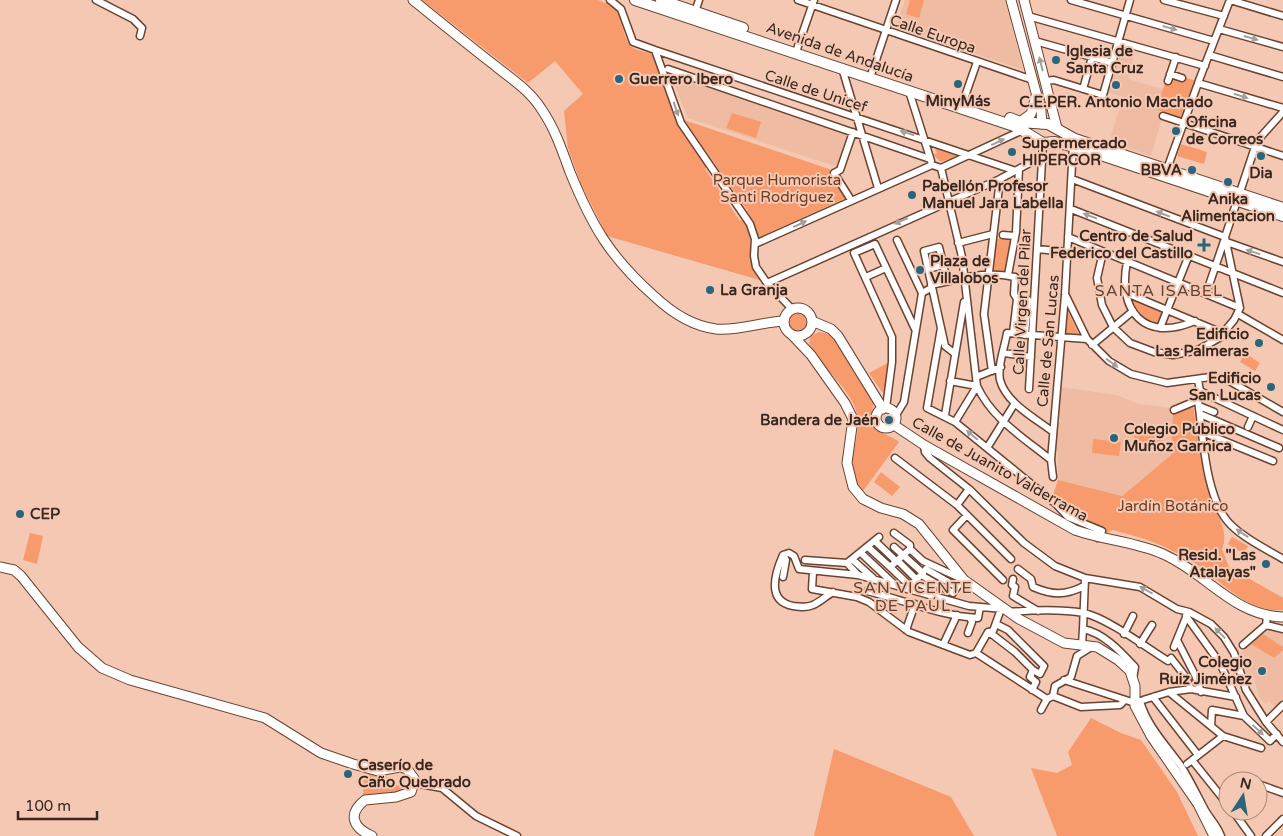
<svg xmlns="http://www.w3.org/2000/svg" width="1283" height="836" viewBox="0 0 1283 836" font-family="'Varela Round',sans-serif">
<style>
.built{fill:#efbca3}
.green{fill:#f79a6c}
.lines{fill:none;stroke-linecap:round;stroke-linejoin:round}
.street-casing{stroke:#694432;stroke-width:9}
.secondary-casing{stroke:#694432;stroke-width:11}
.primary-casing{stroke:#694432;stroke-width:12}
.street{stroke:#fff;stroke-width:6}
.secondary{stroke:#fff;stroke-width:9}
.primary{stroke:#fff;stroke-width:10}
.oneway{fill:#a59e9a}
.poi-dot{fill:#29667d;stroke:#f5c8b3;stroke-width:2}
.labels{text-anchor:middle;dominant-baseline:central;stroke-width:4;stroke-linejoin:round;paint-order:stroke}
.street-label{font-size:15px;fill:#38271f;stroke:#f5c8b3}
.poi-label{font-size:15px;font-weight:bold;fill:#38271f;stroke:#f5c8b3;text-anchor:start}
.park-label{font-size:15px;fill:#6b3a22;stroke:#f5c8b3}
.neighbourhood-label{font-size:16px;letter-spacing:1px;fill:#66412f;stroke:#f5c8b3}
</style>
<rect width="100%" height="100%" fill="#f5c8b3"/>
<path class="built" d="M905,0H1005L1023,70L896,27Z
M1120,44L1136,48L1128,79L1163,89L1157,109L1164,111L1151,156L1109,142L1123,97L1107,92Z
M676,74L850,134L838,167L688,118L672,79Z
M1060,387L1117,395L1138,404L1173,408L1193,403V406L1173,412L1171,455L1121,496L1058,480V452L1056,451L1057,425L1061,421L1058,415Z
M1270,629L1283,631V700L1275,707L1269,701L1266,704L1259,697L1254,678L1245,682L1237,656Z"/>
<path class="green" d="M422,0H598L605,3L610,2C623,13 622,41 633,48C639,51 646,52 652,54L658,63L677,124L707,167L705,169L740,221L743,219C758,245 742,256 763,281L607,236L581,184L568,148L564,111L583,94L555,61L528,83Z
M910,0H924L919,18L906,14Z
M1169,72L1196,81L1195,86L1200,88L1188,121L1156,109Z
M732,113L761,122L756,138L726,128Z
M684,120L829,169L846,198L759,237L747,210Z
M1181,144L1207,152L1204,164L1177,156Z
M931,147L958,156L941,162L933,155L937,153L935,148Z
M1003,236L1013,238L1008,273L993,272L991,270L996,240Z
M1126,293L1164,312L1158,326L1139,314Z
M1067,309L1079,335L1064,334Z
M788 321a10 10 0 1 1 20 0a10 10 0 1 1-20 0Z
M819,332L830,334L837,341C845,354 871,392 873,403C874,411 868,419 873,426C879,434 891,435 899,442L863,491C841,470 859,446 858,421C856,390 821,370 809,344L811,336Z
M1245,353L1260,363L1255,371L1240,362Z
M888,363L886,390L882,392L869,373Z
M1193,406C1199,439 1201,478 1215,509C1221,520 1228,536 1222,549L1229,567L1283,598V610C1246,614 1219,577 1188,559C1162,544 1141,537 1113,530L1107,533L1099,526L1068,513L1052,498L1058,480L1122,496L1171,455L1173,412Z
M1162,434L1163,449H1135L1134,435Z
M1093,439L1121,442L1119,456L1092,453Z
M881,472L900,487L892,496L874,482Z
M30,533L43,536L37,564L23,560Z
M1232,537L1248,546L1244,554L1228,544Z
M1263,634L1283,647V650L1274,658L1251,644Z
M1091,718L1121,733L1141,740L1177,792L1198,836H1057L1031,768L1057,773L1072,765L1068,752Z
M834,749L951,797L974,836H814Z
M364,773L393,778L392,784L408,788L402,792L363,796Z"/>
<g class="lines">
<g class="street-casing">
<path id="street" d="M96,0L133,19L142,28L140,36
M610,0L621,9L633,42L655,50L681,123L750,224L755,239L754,256L756,267L767,283L792,309
M798,0L1033,80
M1071,0L1214,41
M1164,0L1224,16
M1230,0L1198,83L1283,108
M1230,0L1283,16
M695,12L699,0
M1028,16L1205,66
M1219,29L1283,47
M1035,41L1113,63
M655,50L1016,171
M796,52L814,0
M1209,55L1283,77
M842,68L878,188
M668,69L930,159
M872,72L896,0
M1170,74L1182,78
M1045,81L1054,80L1103,95L1130,0
M1168,81L1176,57
M1083,89L1092,57
M909,91L931,161
M963,102L977,62
M1163,116L1283,156
M941,168L962,257L977,386C992,419 1024,438 1051,460
M941,168L1023,130
M1167,169L1197,86
M1072,179L1225,237
M851,200L834,173L840,170L853,132
M1071,209L1283,293
M1003,235L1015,236
M1068,237L1240,308
M897,240L922,293
M958,243L993,234
M755,244L932,165L941,168
M1037,249L1068,252
M1103,252L1097,278L1102,305L1113,327L1130,343L1154,352L1173,355L1198,350L1219,338L1234,320L1240,308L1225,237L1257,141L1283,112
M1127,262C1117,311 1145,343 1195,321
M928,269L943,265
M1008,275L1016,232L1019,169
M866,277L886,268
M947,281L939,247L924,251L945,346L954,353
M767,283L1000,179L1041,157
M931,285C963,279 981,270 1015,277L1014,294L1017,299
M1124,292L1222,333
M1206,294L1224,241L1283,262
M1066,296L1087,339L1109,361L1131,374L1167,383L1210,377L1226,379L1283,412
M1238,314L1283,340
M941,328L927,408L955,422L1056,504L1068,517L1102,531L1098,538
M1160,328L1189,255
M1013,333L1017,299L1028,300L1025,335
M1092,345L1133,311
M1004,353L1031,357
M992,371L984,314L1000,179
M976,377L1001,367
M1198,380L1200,391L1198,400C1203,435 1205,500 1231,525C1245,539 1266,549 1283,559
M950,381L977,386
M1029,389L1043,143
M1200,391L1253,416L1248,427
M1199,406L1214,412
M886,408L892,362V337L854,253L875,244L915,329
M1174,410L1198,400
M1200,414L1279,448
M896,415L904,402L922,293L931,288
M945,415L964,302
M1253,416L1283,430
M955,422L977,386
M1053,432C1035,418 1006,403 1000,380C997,367 1005,346 1007,333L1087,339
M1202,432L1273,461
M924,445L925,452L930,458L969,489L1024,543L1055,566L1085,578L1140,587L1177,609L1189,612L1211,624L1224,637L1234,653L1246,690L1266,722L1283,742
M987,448L1015,403
M895,458L957,505L1011,559
M1053,477L1051,460L1065,295L1073,146
M957,505L969,489
M967,515L953,530L1003,580
M875,541L896,561
M868,547L890,567L910,549V545L894,533
M894,547L923,573
M910,549L923,561L964,580L957,587L926,569
M861,553L895,585
M783,555L786,560L783,577
M805,560L847,563L858,575
M853,560L873,578
M897,560L917,580
M847,563L879,537
M890,567L910,586
M1018,569L1031,579L1033,587C1052,595 1065,596 1084,586
M813,572L812,589L857,597L869,602L909,632L970,655L976,653
M921,575L953,593L957,587
M1085,578L1083,629C1104,633 1121,652 1135,667L1133,679
M1013,579L1012,585L1015,587L1013,596L1038,611
M915,581L933,590
M907,589L923,573
M867,591C904,600 940,616 978,618L980,607
M833,592C826,596 820,602 813,605C807,608 800,607 793,606C766,601 775,573 783,555L789,553L794,556L799,569L858,575L969,606L1004,609
M1010,612C1033,610 1061,609 1084,613C1107,618 1147,648 1168,661
M1186,616L1220,663L1244,716L1270,741L1277,734
M996,624L1008,630L1044,666L1040,674L1033,670L1030,677L1036,682L1032,690
M1266,625L1283,629
M906,630L915,604
M989,632L1015,652L1033,670
M968,633L972,622L970,618
M1124,634L1133,616
M1177,640L1195,675L1201,692
M1140,644L1152,625
M943,645L957,615
M1082,645L1083,629
M1243,645L1266,625L1267,616
M1174,647L1187,615
M976,653L1047,699
M976,653L988,632L993,631L1001,609
M1171,658L1185,676L1191,689
M1064,680L1135,703
M1169,692L1223,736L1261,748
M1053,696L1081,707L1120,705L1125,700
M1153,697L1198,755
M1143,700L1169,692L1191,689L1236,697
M1140,701C1147,726 1166,745 1181,766C1190,780 1197,795 1205,810C1210,819 1217,825 1221,836
M1041,710L1047,699L1053,696L1055,686L1071,677L1077,656L1093,646
M1266,722L1283,705
M1211,726L1212,710L1244,716
M1192,760L1228,805
M1187,764L1223,736
M415,783L442,788L476,816L517,836
M1258,784L1283,793
M1233,811L1251,836
M1266,836L1283,819"/>
</g>
<g class="secondary-casing">
<path id="secondary" d="M413,0C439,21 466,43 493,64C510,78 530,90 542,110C555,129 562,150 570,172C592,226 610,257 654,296C671,312 692,326 716,329C739,331 761,322 784,321
M1011,0L1041,111L1042,124
M1024,0L1057,128
M1020,122L1031,114L1036,96
M784 322a14 14 0 1 1 28 0a14 14 0 1 1-28 0Z
M812,321L831,329L838,336L883,409
M792,335L811,355L845,403L853,419L847,463L853,487L863,499L881,508L903,514L919,524L964,580L1019,619L1064,643L1097,647L1118,660L1130,671L1135,686V706L1151,736L1198,804L1214,836
M876 418a10 10 0 1 1 20 0a10 10 0 1 1-20 0Z
M894,425L924,445L1075,530C1103,540 1137,542 1163,554C1208,574 1232,615 1283,617
M0,567L14,570L21,576L78,647L102,668L130,680L265,718L321,753L353,764L378,771L400,767L407,769L415,780L411,792L396,797L365,800C347,814 353,828 372,836"/>
</g>
<g class="primary-casing">
<path id="primary" d="M635,0L1017,127L1043,143L1055,142L1086,150L1283,216
M661,0L743,28
M1010,118L1020,122L1048,124L1075,139L1283,208"/>
</g>
<use href="#street" class="street"/>
<use href="#secondary" class="secondary"/>
<use href="#primary" class="primary"/>
</g>
<defs><path id="oneway-solid" d="M-6-.8H1V-3.2L6.5 0L1 3.2V.8H-6Z" transform="scale(1.25)"/></defs>
<g class="oneway">
<use href="#oneway-solid" transform="translate(1170 28) rotate(16)"/>
<use href="#oneway-solid" transform="translate(1251 38) rotate(16)"/>
<use href="#oneway-solid" transform="translate(1041 64) rotate(-104)"/>
<use href="#oneway-solid" transform="translate(1241 96) rotate(17)"/>
<use href="#oneway-solid" transform="translate(676 109) rotate(72)"/>
<use href="#oneway-solid" transform="translate(907 133) rotate(-162)"/>
<use href="#oneway-solid" transform="translate(998 142) rotate(-25)"/>
<use href="#oneway-solid" transform="translate(1163 214) rotate(-159)"/>
<use href="#oneway-solid" transform="translate(1090 216) rotate(-159)"/>
<use href="#oneway-solid" transform="translate(901 221) rotate(157)"/>
<use href="#oneway-solid" transform="translate(800 224) rotate(-25)"/>
<use href="#oneway-solid" transform="translate(1253 252) rotate(-162)"/>
<use href="#oneway-solid" transform="translate(1112 363) rotate(36)"/>
<use href="#oneway-solid" transform="translate(972 435) rotate(-140)"/>
<use href="#oneway-solid" transform="translate(1242 533) rotate(-146)"/>
<use href="#oneway-solid" transform="translate(1146 590) rotate(-151)"/>
<use href="#oneway-solid" transform="translate(1220 633) rotate(-134)"/>
<use href="#oneway-solid" transform="translate(1258 730) rotate(43)"/>
</g>
<g class="poi-dot">
<circle cx="1056" cy="60" r="5"/>
<circle cx="619" cy="79" r="5"/>
<circle cx="958" cy="84" r="5"/>
<circle cx="1116" cy="85" r="5"/>
<circle cx="1176" cy="131" r="5"/>
<circle cx="1012" cy="152" r="5"/>
<circle cx="1261" cy="156" r="5"/>
<circle cx="1192" cy="170" r="5"/>
<circle cx="1228" cy="182" r="5"/>
<circle cx="912" cy="195" r="5"/>
<path d="M1201.5 237.5h5v5h5v5h-5v5h-5v-5h-5v-5h5z"/>
<circle cx="920" cy="270" r="5"/>
<circle cx="710" cy="290" r="5"/>
<circle cx="1259" cy="343" r="5"/>
<circle cx="1271" cy="387" r="5"/>
<circle cx="889" cy="420" r="5"/>
<circle cx="1114" cy="438" r="5"/>
<circle cx="20" cy="514" r="5"/>
<circle cx="1266" cy="564" r="5"/>
<circle cx="1262" cy="671" r="5"/>
<circle cx="348" cy="774" r="5"/>
</g>
<g class="labels">
<g class="street-label">
<text transform="translate(933 34) rotate(19)">Calle Europa</text>
<text transform="translate(840 52) rotate(19)">Avenida de Andalucía</text>
<text transform="translate(816 91) rotate(18)">Calle de Unicef</text>
<text transform="translate(1022 302) rotate(-87)">Calle Virgen del Pilar</text>
<text transform="translate(1048 341) rotate(-85)">Calle de San Lucas</text>
<text transform="translate(1000 469) rotate(29)">Calle de Juanito Valderrama</text>
</g>
<g class="poi-label">
<text x="1066" y="51">Iglesia de<tspan x="1066" dy="17">Santa Cruz</tspan></text>
<text x="629" y="79">Guerrero Ibero</text>
<text x="958" y="101" text-anchor="middle">MinyMás</text>
<text x="1116" y="102" text-anchor="middle">C.E.PER. Antonio Machado</text>
<text x="1186" y="122">Oficina<tspan x="1186" dy="17">de Correos</tspan></text>
<text x="1022" y="143">Supermercado<tspan x="1022" dy="17">HIPERCOR</tspan></text>
<text x="1182" y="170" text-anchor="end">BBVA</text>
<text x="1261" y="173" text-anchor="middle">Dia</text>
<text x="922" y="186">Pabellón Profesor<tspan x="922" dy="17">Manuel Jara Labella</tspan></text>
<text x="1228" y="199" text-anchor="middle">Anika<tspan x="1228" dy="17">Alimentacion</tspan></text>
<text x="1193" y="236" text-anchor="end">Centro de Salud<tspan x="1193" dy="17">Federico del Castillo</tspan></text>
<text x="930" y="261">Plaza de<tspan x="930" dy="17">Villalobos</tspan></text>
<text x="720" y="290">La Granja</text>
<text x="1249" y="334" text-anchor="end">Edificio<tspan x="1249" dy="17">Las Palmeras</tspan></text>
<text x="1261" y="378" text-anchor="end">Edificio<tspan x="1261" dy="17">San Lucas</tspan></text>
<text x="879" y="420" text-anchor="end">Bandera de Jaén</text>
<text x="1124" y="429">Colegio Público<tspan x="1124" dy="17">Muñoz Garnica</tspan></text>
<text x="30" y="514">CEP</text>
<text x="1256" y="555" text-anchor="end">Resid. "Las<tspan x="1256" dy="17">Atalayas"</tspan></text>
<text x="1252" y="662" text-anchor="end">Colegio<tspan x="1252" dy="17">Ruiz Jiménez</tspan></text>
<text x="358" y="765">Caserío de<tspan x="358" dy="17">Caño Quebrado</tspan></text>
</g>
<g class="park-label">
<text x="777" y="180">Parque Humorista<tspan x="777" dy="17">Santi Rodríguez</tspan></text>
<text x="1173" y="506">Jardín Botánico</text>
</g>
<g class="neighbourhood-label">
<text x="1159" y="291">SANTA ISABEL</text>
<text x="913" y="588">SAN VICENTE<tspan x="913" dy="18">DE PAÚL</tspan></text>
</g>
</g>
<g transform="translate(1243 796) rotate(12)"><circle r="24" fill="#f5c8b3" stroke="#a98878"/>
<path d="M0-4L9 19L0 12L-9 19Z" fill="#29667d"/>
<text y="-8" font-size="14" font-weight="bold" text-anchor="middle" fill="#38271f">N</text>
</g>
<path d="M18 811v8h79v-8" fill="none" stroke="#38271f" stroke-width="2.5"/>
<text x="25" y="811" font-size="15" fill="#38271f" stroke="#f5c8b3" stroke-width="4" paint-order="stroke">100 m</text>
</svg>
